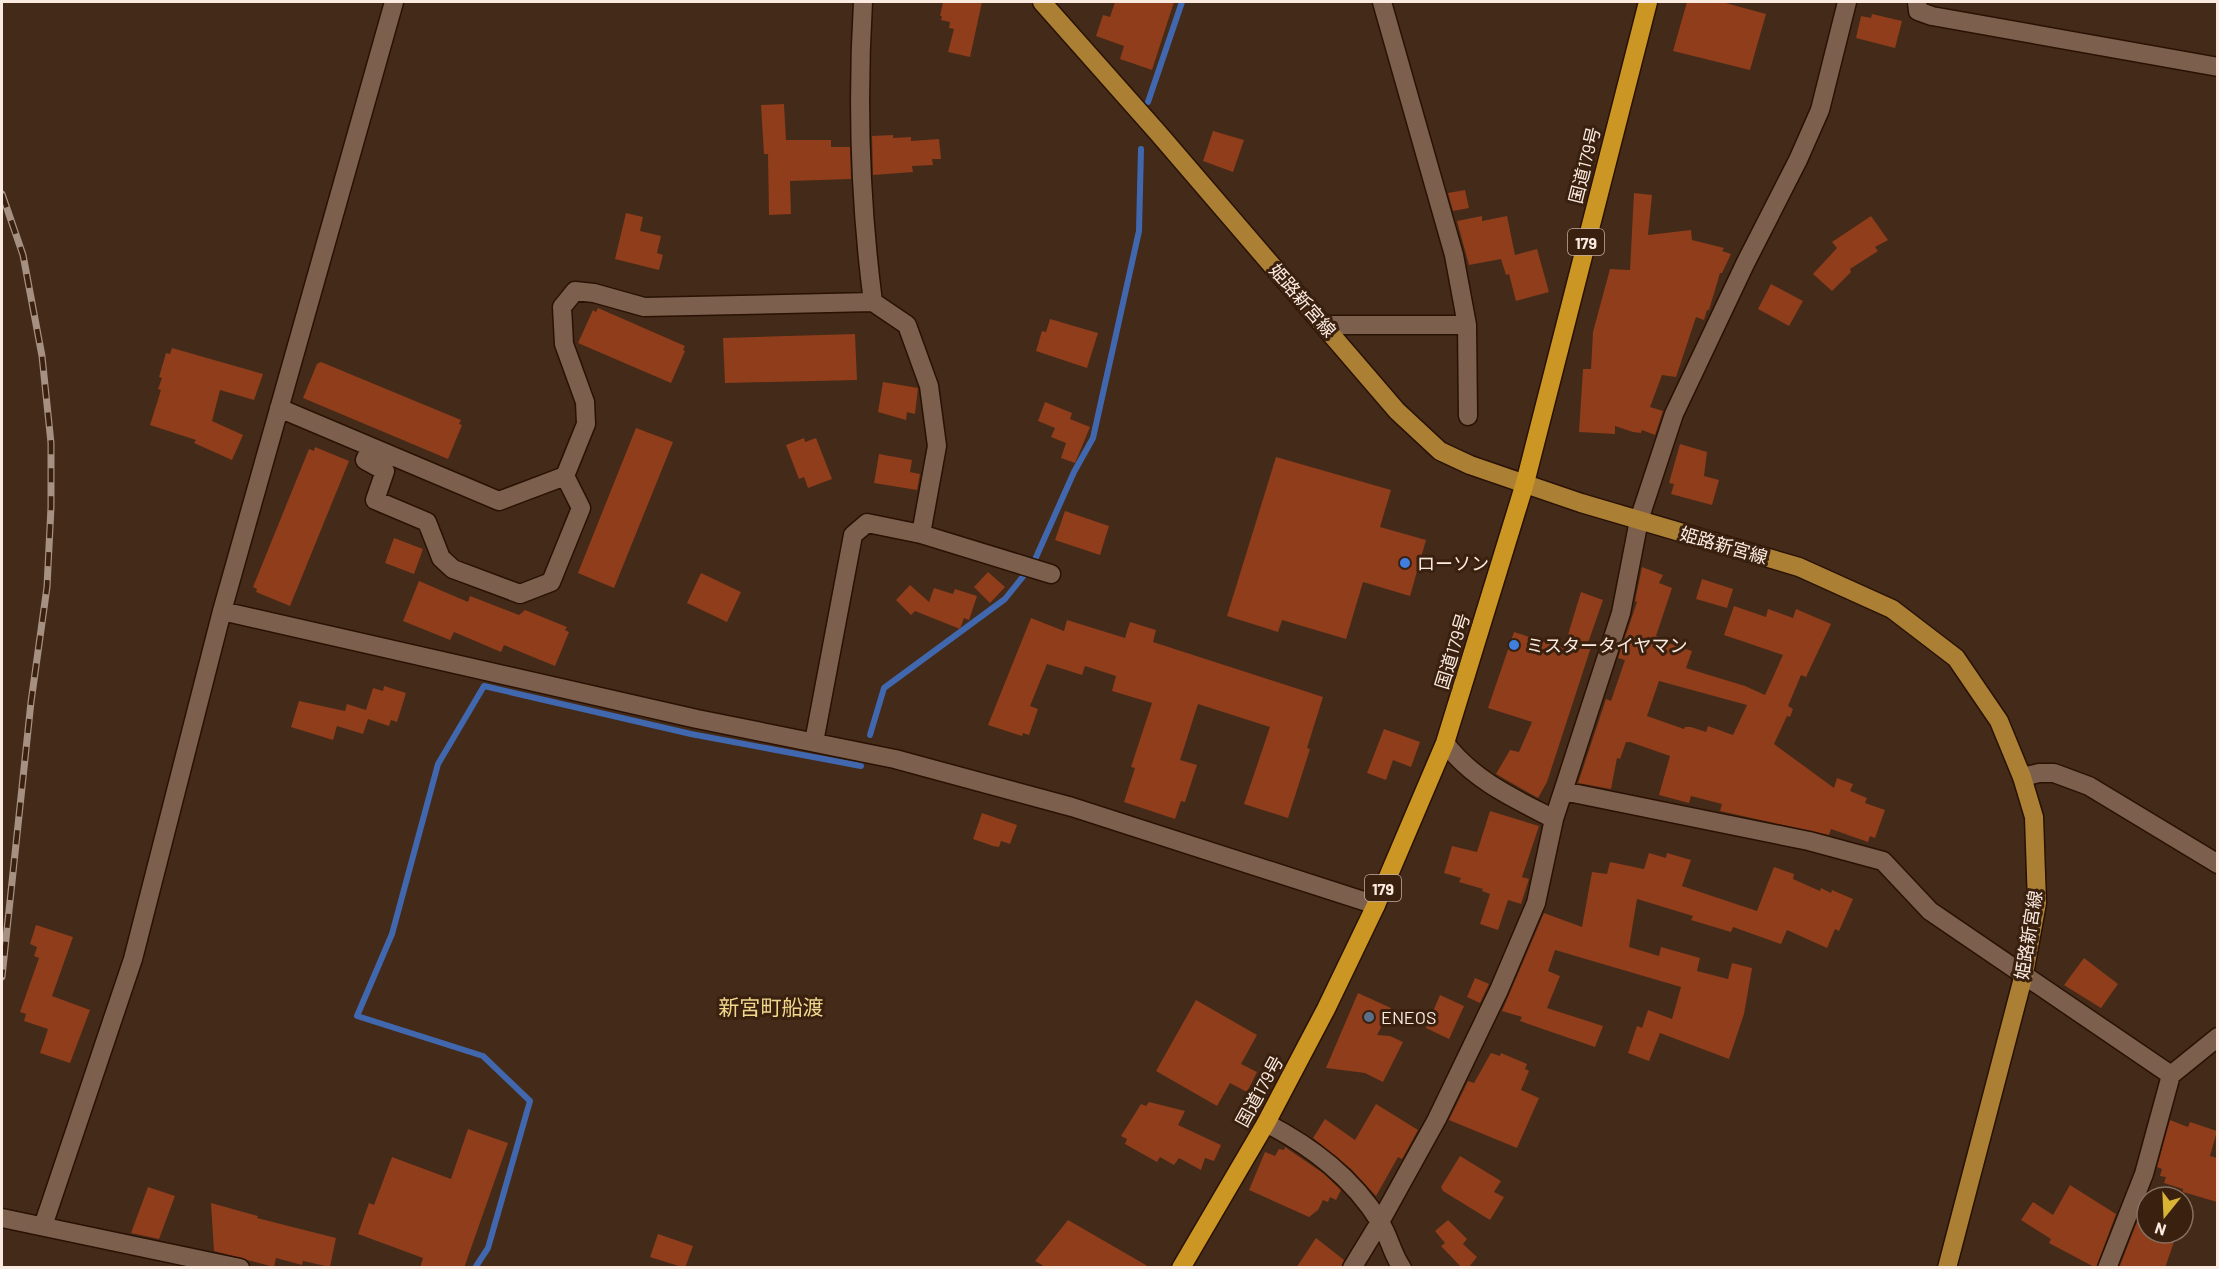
<svg xmlns="http://www.w3.org/2000/svg" width="2219" height="1269" viewBox="0 0 2219 1269" font-family="Barlow,'Noto Sans JP',sans-serif">
<style>
.lines{fill:none;stroke-linecap:round;stroke-linejoin:round}
.stream{stroke:#4168af;stroke-width:6}
.building{fill:#8f3d1b;fill-rule:evenodd}
.minor-casing{stroke:#291203;stroke-width:21}
.major-casing{stroke:#291203;stroke-width:21}
.highway-casing{stroke:#291203;stroke-width:21}
.minor{stroke:#7c5f4c;stroke-width:18}
.major{stroke:#ac8034;stroke-width:18}
.highway{stroke:#cc9624;stroke-width:18}
.rail-casing{stroke:#a59082;stroke-width:7}
.rail{stroke:#39200f;stroke-width:4.5;stroke-dasharray:14;stroke-linecap:butt}
.shop-dot{fill:#3f7fe0;stroke:#39200f;stroke-width:2}
.service-dot{fill:#5c6f8a;stroke:#39200f;stroke-width:2}
.labels{text-anchor:middle;dominant-baseline:central;stroke-width:6;stroke-linejoin:round;paint-order:stroke}
.shield{fill:#39200f;stroke:#c1ada1;stroke-width:1.5}
.shield-label{font-size:16px;font-weight:bold;fill:#fbeadf}
.street-label{font-size:18px;fill:#fbeadf;stroke:#39200f}
.poi-label{font-size:18px;fill:#fbeadf;stroke:#39200f;text-anchor:start}
.quarter-label{font-size:21px;fill:#f1d78b;stroke:#39200f}
</style>
<rect width="100%" height="100%" fill="#442a19"/>
<g class="lines">
<path class="stream" d="M1148,102L1182,2
M870,735L884,688L1005,599L1033,564L1074,472L1093,438L1139,231L1141,149
M475,1268L488,1248L530,1101L483,1056L357,1016L392,934L438,764L484,686L691,734L861,766"/>
</g>
<path class="building" d="M943,2H982L970,57L948,52L954,29L949,28L950,22L941,20L942,16H940Z
M1115,2H1174L1152,70L1120,59L1124,46L1096,36L1103,15L1110,17Z
M1687,2H1722L1766,14L1750,70L1673,51Z
M1872,14L1902,21L1895,48L1856,38L1861,16L1871,18Z
M784,104L786,140H831V147H850L851,179L790,181L791,214L769,215L768,154H764L761,105Z
M1213,131L1244,140L1233,172L1203,161Z
M893,135V138L911,137V141L939,139L941,159H932L933,165L912,166L913,172L873,175L872,136Z
M1465,190L1469,208L1453,211L1448,193Z
M1634,193L1652,195L1648,235L1691,230L1692,240L1724,248L1722,251L1731,254L1722,273H1720L1709,310H1707L1704,320L1696,317L1676,377L1662,375L1650,407L1663,411L1655,435L1642,430L1641,433L1633,432L1615,426V434L1579,432L1583,369H1591L1593,332L1610,269L1630,270Z
M626,213L643,217L640,231L661,236L657,253L663,255L659,270L615,259Z
M1482,216V221L1507,216L1515,255L1537,249L1549,292L1516,301L1509,274L1506,275L1501,259L1469,265L1457,221Z
M1871,216L1888,240L1875,247L1878,251L1850,269L1851,272L1832,291L1813,274L1837,248L1832,242Z
M1771,284L1803,301L1789,326L1758,309Z
M598,308L685,346L683,350L685,351L671,383L578,343L593,310L596,312Z
M1050,319L1098,333L1087,368L1036,351L1042,331L1046,332Z
M855,334L857,380L725,383L723,338Z
M172,348L263,374L254,400L220,390L212,421L243,435L232,460L194,443L196,440L150,425L161,390L158,389L162,378L159,377L166,353L170,354Z
M321,362L461,420L459,424L462,425L448,459L303,398L317,364Z
M883,382L918,388L915,414L907,412L906,420L878,412Z
M1045,402L1072,413L1070,419L1090,427L1075,463L1061,458L1066,443L1051,437L1055,428L1038,421Z
M636,428L673,442L614,588L578,573Z
M804,438L805,442L816,438L832,479L808,488L804,477L799,479L786,445Z
M1680,444L1707,452L1704,476L1719,480L1712,505L1671,494L1674,484L1669,483Z
M315,447L349,461L290,606L256,592L257,589L253,587L309,449L314,451Z
M879,454L912,460L910,472L920,474L917,490L874,483Z
M1276,457L1391,490L1380,527L1426,540L1410,596L1363,582L1346,639L1282,620L1278,632L1227,616Z
M1065,511L1109,526L1100,555L1055,540Z
M394,538L423,549L414,574L385,563Z
M1642,567L1663,575L1659,583L1672,588L1656,636L1666,639L1665,642L1692,651L1686,668L1745,686L1765,695L1783,655L1724,635L1734,606L1766,617L1768,609L1793,618L1796,609L1831,624L1806,677L1801,675L1788,706L1793,709L1790,717L1787,716L1774,744L1834,788L1837,778L1853,784L1850,791L1867,798L1865,803L1885,810L1875,838L1870,836L1868,842L1831,829L1829,835L1720,811L1722,804L1691,796L1689,803L1659,795L1670,756L1630,742H1626L1620,759L1617,758L1611,789L1578,783L1606,699L1611,701L1625,660L1618,658L1637,602L1635,601ZM1659,681L1747,705L1733,735L1708,726L1706,732L1691,727H1685L1684,729L1647,716Z
M988,572L1005,587L990,603L974,587Z
M701,573L741,592L727,622L687,603Z
M1702,579L1733,589L1727,608L1696,599Z
M419,581L468,602L470,596L519,615L525,610L567,627L565,630L569,632L555,666L504,645L501,652L454,632L450,640L403,621Z
M910,585L929,602L934,588L953,594L955,589L977,596L969,620L964,618L960,629L915,611L911,615L896,600Z
M1581,592L1603,600L1588,643L1592,644L1547,782L1538,798L1496,774L1510,750L1519,752L1532,722L1488,708L1514,632L1564,648Z
M1031,618L1064,631L1067,620L1125,638L1130,622L1156,630L1153,642L1323,697L1307,748L1310,749L1288,818L1244,804L1270,727L1198,704L1180,760L1197,765L1185,802L1181,801L1175,819L1124,802L1135,768L1131,767L1152,703L1112,691L1116,676L1085,666L1082,675L1047,664L1030,706L1038,709L1029,735L1023,733L1022,736L988,725Z
M384,686L406,693L397,722L391,720L389,726L368,719L363,734L337,726L333,740L291,727L299,701L345,711L347,704L366,710L373,688L383,691Z
M1384,729L1420,742L1411,767L1393,760L1386,780L1367,773Z
M1490,811L1539,826L1522,877L1529,879L1521,904L1508,900L1498,930L1480,924L1490,894L1482,891L1483,889L1459,882L1461,878L1444,873L1452,846L1477,852Z
M982,813L1017,825L1010,844L1001,841L999,847L993,846L973,839Z
M1649,853L1666,858L1667,853L1691,860L1682,886L1757,911L1774,867L1794,874L1793,879L1820,891L1821,888L1831,893L1832,890L1853,899L1839,931L1835,929L1827,948L1787,930L1781,944L1733,927L1731,932L1691,920L1693,916L1637,899L1629,947L1659,956L1661,947L1700,958L1697,971L1728,979L1732,963L1752,968L1744,1014L1729,1059L1660,1033L1649,1061L1628,1053L1637,1026L1642,1028L1648,1010L1672,1019L1681,987L1555,950L1548,971L1560,976L1547,1008L1603,1026L1595,1047L1520,1021L1522,1017L1502,1011L1544,913L1582,927L1592,872L1607,874L1610,862L1644,869Z
M36,925L73,937L52,996L90,1010L70,1063L40,1053L48,1029L24,1021L26,1014L20,1012L39,958L34,956L37,947L30,944Z
M2084,958L2118,984L2101,1008L2064,985Z
M1475,978L1489,984L1480,1003L1467,997Z
M1358,993L1391,1008L1377,1035L1390,1036L1403,1042L1383,1082L1365,1073L1326,1068Z
M1440,995L1464,1006L1449,1039L1426,1028Z
M1196,1000L1257,1035L1241,1064L1257,1072L1247,1092L1230,1083L1217,1106L1156,1071Z
M1491,1053L1500,1056L1501,1053L1527,1064L1525,1069L1529,1071L1521,1090L1539,1098L1517,1148L1449,1120L1468,1081L1474,1083Z
M1149,1102L1185,1111L1178,1125L1221,1145L1214,1161L1205,1158L1201,1170L1179,1158L1174,1165L1160,1157L1157,1162L1125,1144L1127,1139L1121,1136L1141,1104L1146,1106Z
M1376,1104L1418,1130L1402,1159L1398,1157L1376,1196L1351,1169L1313,1138L1325,1119L1355,1140Z
M2170,1120L2188,1127L2190,1122L2217,1131L2210,1156L2217,1158V1202L2183,1192V1189L2164,1183L2166,1177L2160,1176L2162,1169L2157,1167Z
M468,1129L508,1143L464,1268H420L423,1258L358,1234L369,1203L374,1205L392,1157L451,1179Z
M1285,1147L1323,1173L1341,1190L1336,1200L1330,1197L1328,1202L1323,1200L1318,1210L1309,1217L1249,1190L1265,1152L1275,1156L1279,1149L1284,1150Z
M1460,1156L1501,1181L1494,1192L1504,1197L1490,1220L1443,1191L1441,1187Z
M2070,1185L2116,1214L2096,1268L2049,1243L2051,1239L2021,1220L2033,1202L2053,1215Z
M148,1187L175,1196L159,1239L131,1233Z
M211,1203L258,1216L257,1218L336,1238L330,1267L303,1261L302,1265L276,1258L274,1267L214,1251Z
M1068,1220L1151,1268H1047L1035,1261Z
M1448,1220L1467,1239L1463,1244L1477,1257L1468,1268H1462L1441,1246L1445,1243L1435,1231Z
M2137,1222L2147,1227V1233H2177L2165,1268H2119Z
M658,1234L693,1246L685,1268L650,1257Z
M1316,1238L1344,1260L1341,1268H1296Z"/>
<g class="lines">
<g class="minor-casing">
<path id="minor" d="M863,2C857,102 860,202 873,302L907,325L929,386L937,446L921,534L1051,574
M1382,2L1454,255L1467,325L1468,416
M1917,2L1918,11L1932,16L2218,67
M1325,325H1467
M279,408L499,501L565,476L586,424L585,402L564,344L562,307L575,291L594,293L644,307L873,302
M371,447L365,460L385,471L375,500L427,522L441,558L453,569L520,594L551,582L581,508L565,476
M222,611L697,719L895,759L1072,807L1376,905
M814,742L853,535L867,523L921,534
M1445,743C1473,780 1513,798 1554,819
M2022,777L2039,773H2054L2089,786L2218,864
M1563,791L1809,841L1883,861L1930,911L2171,1075
M1266,1123C1312,1147 1352,1177 1380,1222C1389,1236 1392,1254 1402,1268
M2,1218L240,1268
M43,1226L133,959L222,611L394,2
M1352,1268L1380,1222L1437,1119L1499,990L1536,903L1554,819L1621,613L1639,520L1674,414L1745,264L1798,160L1820,110L1847,2
M2107,1268L2144,1174L2171,1075L2218,1037"/>
</g>
<g class="major-casing">
<path id="major" d="M1042,2L1159,134L1397,411L1440,451L1470,465L1581,503L1799,567L1892,609L1956,658L1999,721L2022,777L2034,817L2037,903L2024,974L1947,1268"/>
</g>
<g class="highway-casing">
<path id="highway" d="M1181,1268L1266,1123L1326,1009L1376,905L1445,743L1525,483L1648,2"/>
</g>
<use href="#minor" class="minor"/>
<use href="#major" class="major"/>
<use href="#highway" class="highway"/>
<g class="rail-casing">
<path id="rail" d="M2,194L23,255L42,356L51,443V507L47,587L31,702L2,977"/>
</g>
<use href="#rail" class="rail"/>
</g>
<g class="shop-dot">
<circle cx="1405" cy="563" r="6"/>
<circle cx="1514" cy="645" r="6"/>
</g>
<circle class="service-dot" cx="1369" cy="1017" r="6"/>
<g class="labels">
<g class="shield">
<rect x="1568" y="229" width="36" height="26" rx="4.5"/>
<rect x="1365" y="875" width="36" height="26" rx="4.5"/>
</g>
<g class="shield-label">
<text x="1586" y="242">179</text>
<text x="1383" y="888">179</text>
</g>
<g class="street-label">
<text transform="translate(1584 165) rotate(-76)">国道179号</text>
<text transform="translate(1303 300) rotate(49)">姫路新宮線</text>
<text transform="translate(1724 545) rotate(16)">姫路新宮線</text>
<text transform="translate(1452 651) rotate(-73)">国道179号</text>
<text transform="translate(2028 935) rotate(-81)">姫路新宮線</text>
<text transform="translate(1259 1091) rotate(-61)">国道179号</text>
</g>
<g class="poi-label">
<text x="1417" y="563">ローソン</text>
<text x="1526" y="645">ミスタータイヤマン</text>
<text x="1381" y="1017">ENEOS</text>
</g>
<g class="quarter-label">
<text x="771" y="1006">新宮町船渡</text>
</g>
</g>
<rect width="2219" height="1269" fill="none" stroke="#fbeadf" stroke-width="6"/>
<g transform="translate(2165 1215) rotate(198)"><circle r="28" fill="#39200f" stroke="#877162" stroke-width="1.5"/>
<path d="M0-4.5L10 22L0 15L-10 22Z" fill="#d9b334"/>
<text y="-9" font-size="16" font-weight="bold" text-anchor="middle" fill="#fbeadf">N</text>
</g>
</svg>
